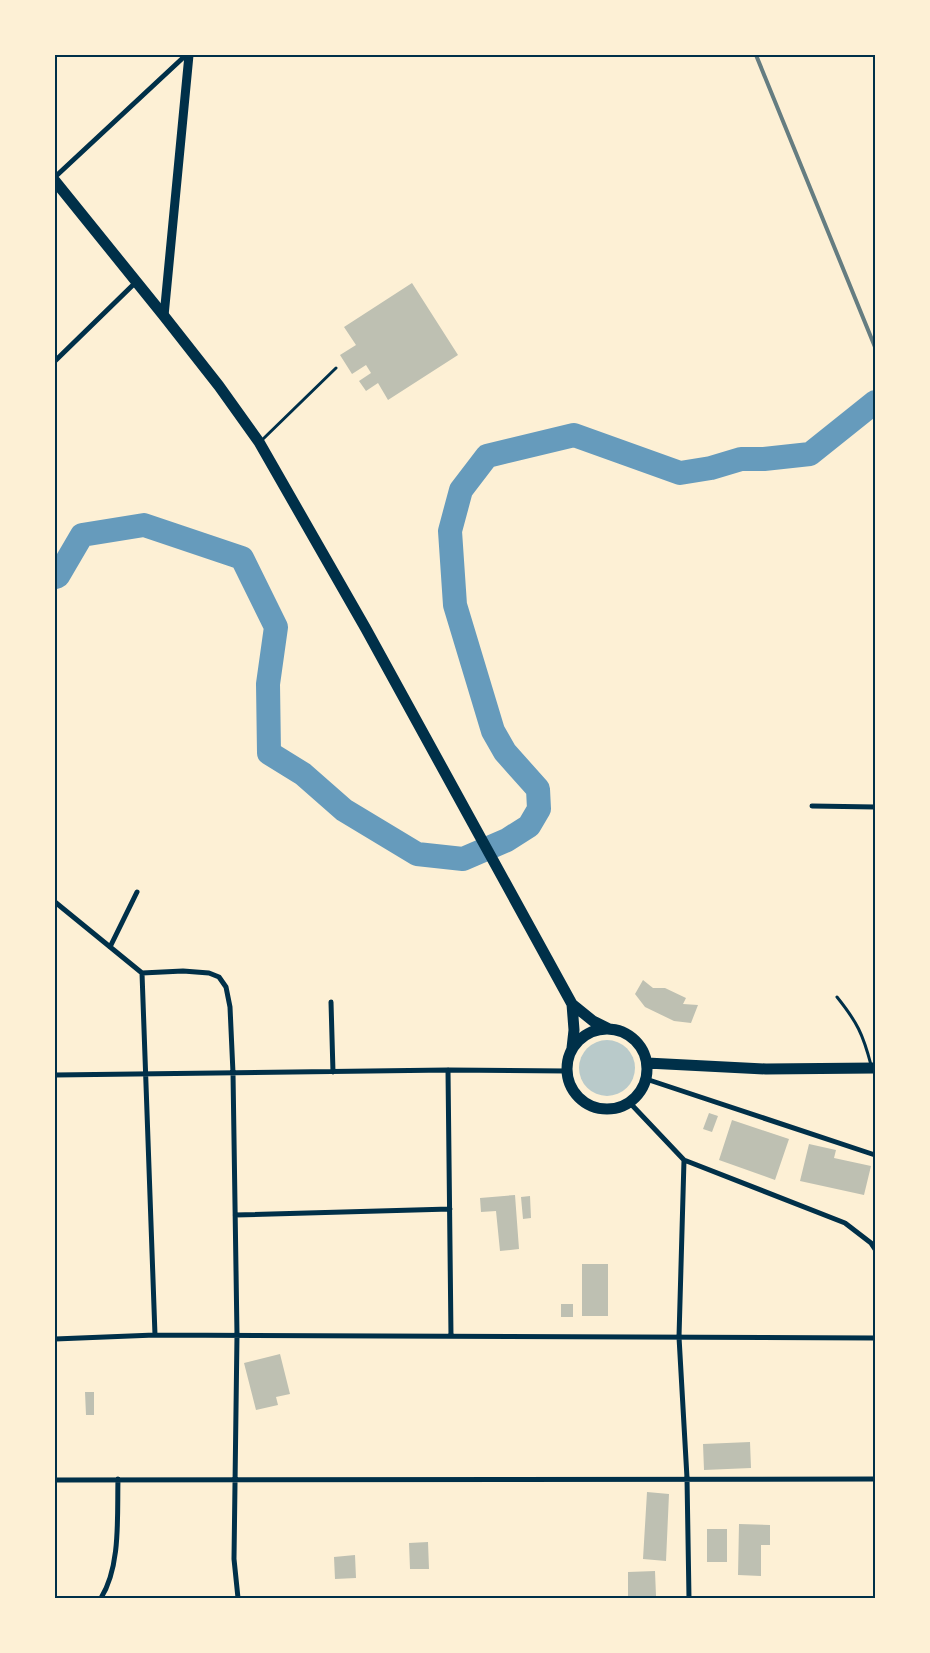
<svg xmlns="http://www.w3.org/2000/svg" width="930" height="1653" viewBox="0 0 930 1653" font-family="Helvetica,sans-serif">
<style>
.green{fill:#b9caca}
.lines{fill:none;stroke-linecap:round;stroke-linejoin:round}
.river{stroke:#669bbc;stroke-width:24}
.building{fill:#bec0b2}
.service{stroke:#003049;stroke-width:3}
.minor{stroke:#003049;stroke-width:5}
.tertiary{stroke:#003049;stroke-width:9}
.primary{stroke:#003049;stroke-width:11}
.rail{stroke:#657d81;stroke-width:4}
.neatline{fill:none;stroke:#003049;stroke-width:2}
</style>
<rect width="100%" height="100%" fill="#fdf0d5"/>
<path class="green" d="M579 1068a28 28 0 1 1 56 0a28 28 0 1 1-56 0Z"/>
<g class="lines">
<path class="river" d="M55,577L58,576L82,535L144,525L242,558L276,627L268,684L269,753L303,774L344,810L417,854L463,859L507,840L529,826L539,809L538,789L505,752L493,731L455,605L450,531L461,490L487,456L574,435L680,473L711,468L741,459H764L810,454L875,402"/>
</g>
<path class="building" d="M412,283L458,355L388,400L378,383L366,391L359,381L371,373L366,365L352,374L340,355L356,345L344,327Z
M643,980L653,988H665L686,998L683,1004L698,1005L691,1023L674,1021L645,1007L635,994Z
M709,1113L718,1116L712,1132L703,1129Z
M732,1120L789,1139L775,1180L719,1160Z
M809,1144L836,1150L834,1158L871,1166L864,1195L800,1181Z
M515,1195L519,1249L500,1251L496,1211L481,1212L480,1198Z
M530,1196L531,1218L523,1219L521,1197Z
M582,1264H608V1316H582Z
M561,1304H573V1317H561Z
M280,1354L290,1394L276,1397L278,1405L256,1410L244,1363Z
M85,1392H94V1415H86Z
M750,1442L751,1468L704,1470L703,1444Z
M647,1492L669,1494L666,1561L643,1559Z
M739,1524L770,1525V1545H761V1576L738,1575Z
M707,1529H727V1562H707Z
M428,1542L429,1569H410L409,1543Z
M355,1555L356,1578L335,1579L334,1557Z
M655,1571L656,1596L628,1597V1572Z"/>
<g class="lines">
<path class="service" d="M262,440L336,368
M837,997C857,1022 863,1034 871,1065"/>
<path class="minor" d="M55,177L186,55
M55,361L136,282
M812,806L875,807
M55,902L142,973L183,971L209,973L219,977L226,987L230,1007L233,1073L237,1335L234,1559L238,1598
M110,947L137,892
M142,973L155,1335
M331,1002L333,1072
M448,1070L451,1336
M55,1075L448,1070L566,1071
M646,1079L875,1155
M630,1103L684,1160L845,1223L871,1243L875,1249
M684,1160L679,1337L687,1478L689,1598
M235,1215L450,1209
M55,1339L155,1335L875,1338
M55,1480L875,1479
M101,1598C121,1566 117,1516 118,1479"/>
<path class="tertiary" d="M164,316L189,55"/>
<path class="primary" d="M55,181L164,316L219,386L259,442L366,629L572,1004L593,1021L609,1029
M567 1069a40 40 0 1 1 80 0a40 40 0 1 1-80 0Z
M572,1048L574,1030L572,1004
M647,1063L766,1069L875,1068"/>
<path class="rail" d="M756,55L875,347"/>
</g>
<rect width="930" height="1653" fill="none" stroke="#fdf0d5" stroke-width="112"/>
<rect x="56" y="56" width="818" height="1541" class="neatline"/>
</svg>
